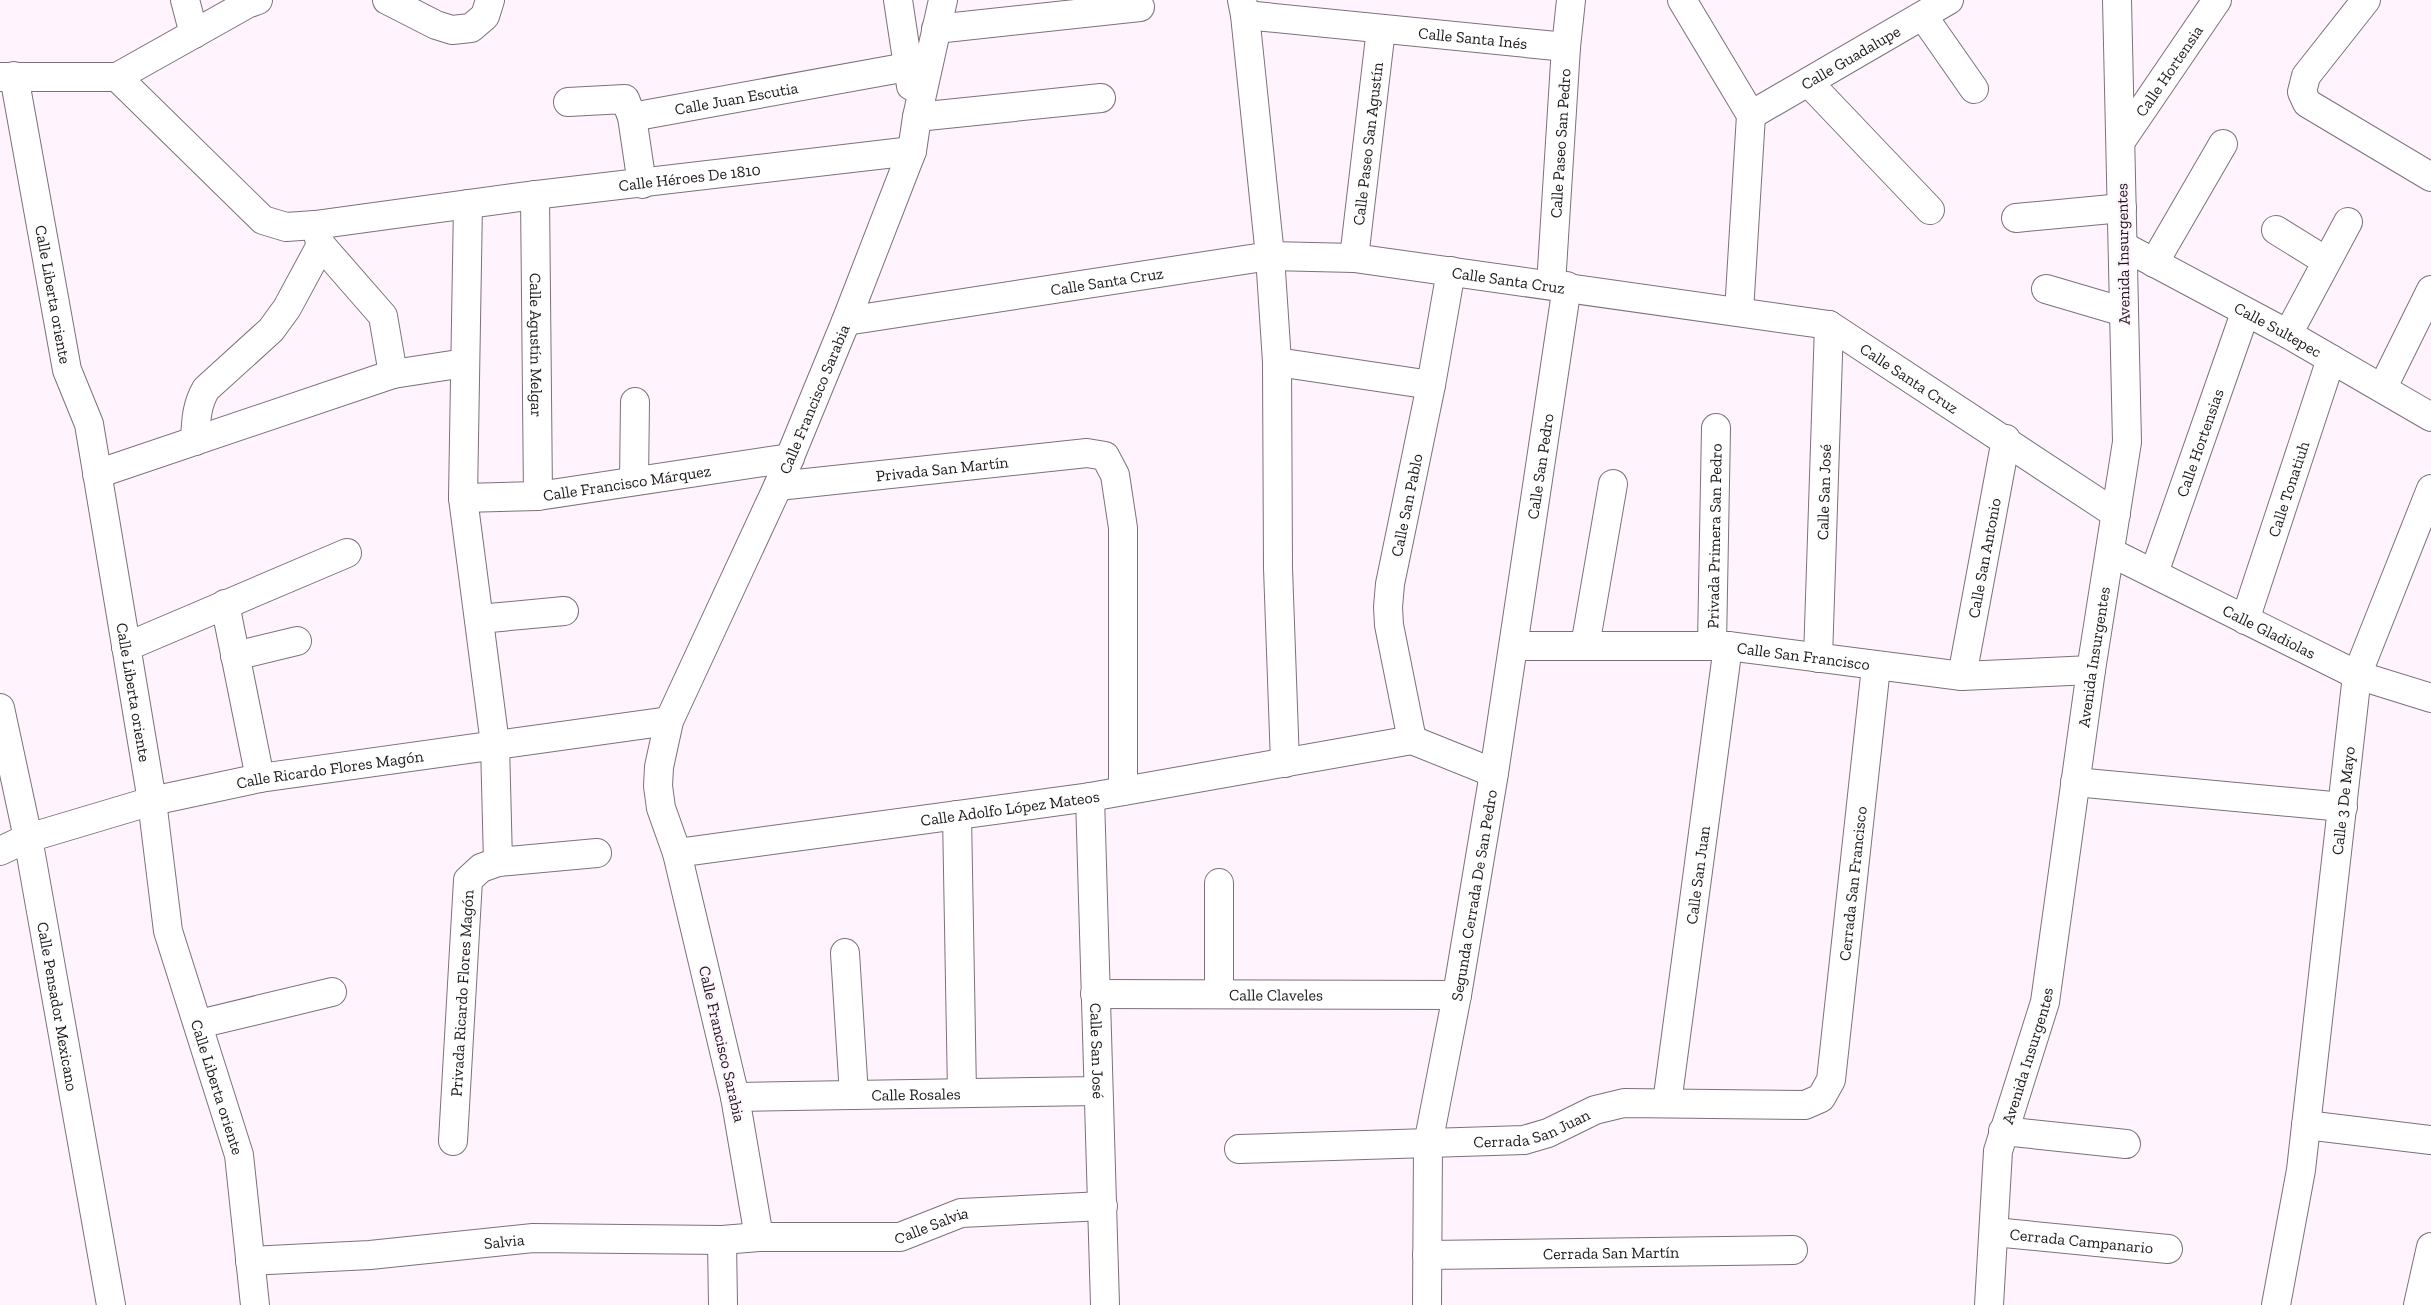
<svg xmlns="http://www.w3.org/2000/svg" width="2431" height="1305" viewBox="0 0 2431 1305" font-family="'Zilla Slab',serif">
<style>
.lines{fill:none;stroke-linecap:round;stroke-linejoin:round}
.minor-casing{stroke:#7c717b;stroke-width:30}
.major-casing{stroke:#7c717b;stroke-width:30}
.minor{stroke:#fff;stroke-width:28}
.major{stroke:#fff;stroke-width:28}
.labels{text-anchor:middle;dominant-baseline:central;stroke-width:4.5;stroke-linejoin:round;paint-order:stroke}
.street-label{font-size:16px;fill:#1d181c;stroke:#fff4fd}
</style>
<rect width="100%" height="100%" fill="#fff4fd"/>
<g class="lines">
<g class="minor-casing">
<g id="minor">
<path d="M185,0L194,34"/>
<path d="M387,0L436,25L452,30L471,28L485,16L490,0"/>
<path d="M898,0L911,86"/>
<path d="M1242,0L1245,15L1270,256L1277,362L1278,568L1285,763"/>
<path d="M1682,0L1751,115L1739,312"/>
<path d="M2366,0L2306,76L2302,92L2307,103L2431,177"/>
<path id="s1" d="M1245,15L1566,47"/>
<path d="M1923,16L1974,89"/>
<path d="M936,29L1140,7"/>
<path id="s2" d="M14,76L67,370L89,424L152,801L168,931L239,1155L255,1305"/>
<path id="s3" d="M0,77H117L263,220L286,227L315,225L535,195L912,151"/>
<path d="M117,77L247,4L258,0"/>
<path d="M1809,83L1930,210"/>
<path d="M568,102L625,99L632,117L642,184"/>
<path id="s4" d="M1751,115L1949,0"/>
<path id="s5" d="M632,117L907,67"/>
<path d="M917,117L1101,98"/>
<path id="s6" d="M2121,141L2217,0"/>
<path id="s7" d="M535,195L538,496"/>
<path d="M468,204L463,498L495,744L498,862"/>
<path d="M2016,218L2122,208"/>
<path d="M2276,230L2326,261"/>
<path id="s8" d="M2123,246L2288,334L2431,417"/>
<path id="s9" d="M1354,258L1381,29"/>
<path d="M2154,263L2223,144"/>
<path id="s10" d="M1551,285L1566,47L1571,0"/>
<path d="M2046,289L2124,312"/>
<path id="s11" d="M846,321L1270,256L1354,258L1829,325L2116,514"/>
<path d="M2288,334L2348,222"/>
<path d="M1277,362L1431,385"/>
<path d="M393,374L465,363"/>
<path d="M2383,387L2431,290"/>
<path d="M195,441C196,422 196,406 206,389L271,330L287,308L321,245"/>
<path d="M97,474L393,374L383,316L321,245L315,225"/>
<path d="M634,481L635,402"/>
<path id="s12" d="M778,486L1087,453L1105,456L1115,475L1123,528V791"/>
<path id="s13" d="M463,498L538,496L790,458"/>
<path id="s14" d="M2110,552L2357,675L2431,698"/>
<path id="s15" d="M2154,573L2245,313"/>
<path d="M225,604L260,778"/>
<path d="M479,619L564,611"/>
<path id="s16" d="M2245,620L2331,359"/>
<path id="s17" d="M1712,645L1716,428"/>
<path id="s18" d="M1514,646H1728L1962,676L2091,670"/>
<path d="M1585,646L1613,484"/>
<path d="M126,647L347,553"/>
<path d="M235,656L297,641"/>
<path id="s19" d="M1818,658L1829,325"/>
<path id="s20" d="M1962,676L2006,439"/>
<path id="s21" d="M0,708L28,838L111,1305"/>
<path id="s22" d="M1412,740L1389,625L1388,607L1390,584L1431,385L1451,271"/>
<path d="M1412,740L1494,773"/>
<path d="M2075,782L2343,807"/>
<path id="s23" d="M1090,797L1105,1305"/>
<path d="M957,815L962,1093"/>
<path id="s24" d="M0,851L28,838L152,801L260,778L669,721"/>
<path id="s25" d="M677,853L1090,797L1412,740"/>
<path d="M845,953L854,1095"/>
<path id="s26" d="M1095,994L1457,995"/>
<path d="M1219,994V883"/>
<path d="M199,1024L332,992"/>
<path id="s27" d="M735,1097L1098,1091"/>
<path id="s28" d="M1667,1103L1728,646"/>
<path d="M2306,1125L2431,1140"/>
<path d="M2003,1131L2126,1144"/>
<path id="s29" d="M453,1141L468,880L481,868L498,862L597,853"/>
<path id="s30" d="M1239,1149L1524,1140L1548,1133L1595,1110L1624,1103L1805,1105L1821,1098L1831,1080L1876,667"/>
<path id="s31" d="M1994,1232L2168,1249"/>
<path id="s32" d="M759,1237L735,1097L677,853L661,808L658,786L659,767L669,721L778,486L846,321L912,151L917,117L943,0"/>
<path d="M722,1240L723,1305"/>
<path id="s33" d="M1427,1255L1793,1250"/>
<path id="s34" d="M250,1261L370,1255L533,1238L722,1240L759,1237H900L961,1213L1103,1206"/>
<path id="s35" d="M1427,1305L1428,1144L1457,995L1494,773L1567,286"/>
<path id="s36" d="M2276,1305L2301,1170L2357,675L2431,489"/>
<path d="M2418,1305L2431,1247"/>
</g>
</g>
<g class="major-casing">
<g id="major">
<path id="s37" d="M1989,1305L1998,1151L2045,1002L2091,670L2127,442L2117,0"/>
</g>
</g>
<use href="#minor" class="minor"/>
<use href="#major" class="major"/>
</g>
<g class="labels">
<g class="street-label">
<text stroke="none"><textPath href="#s1" startOffset="229">Calle Santa Inés</textPath></text>
<text stroke="none"><textPath href="#s4" startOffset="115">Calle Guadalupe</textPath></text>
<text stroke="none"><textPath href="#s6" startOffset="85">Calle Hortensia</textPath></text>
<text stroke="none"><textPath href="#s5" startOffset="106">Calle Juan Escutia</textPath></text>
<text stroke="none"><textPath href="#s10" startOffset="142">Calle Paseo San Pedro</textPath></text>
<text stroke="none"><textPath href="#s9" startOffset="115">Calle Paseo San Agustín</textPath></text>
<text stroke="none"><textPath href="#s3" startOffset="752">Calle Héroes De 1810</textPath></text>
<text transform="translate(2123 254) rotate(-91)">Avenida Insurgentes</text>
<text stroke="none"><textPath href="#s11" startOffset="669">Calle Santa Cruz</textPath></text>
<text stroke="none"><textPath href="#s11" startOffset="264">Calle Santa Cruz</textPath></text>
<text stroke="none"><textPath href="#s2" startOffset="222">Calle Liberta oriente</textPath></text>
<text stroke="none"><textPath href="#s8" startOffset="176">Calle Sultepec</textPath></text>
<text stroke="none"><textPath href="#s7" startOffset="150">Calle Agustín Melgar</textPath></text>
<text stroke="none"><textPath href="#s11" startOffset="1089">Calle Santa Cruz</textPath></text>
<text stroke="none"><textPath href="#s32" startOffset="882">Calle Francisco Sarabia</textPath></text>
<text stroke="none"><textPath href="#s15" startOffset="138">Calle Hortensias</textPath></text>
<text stroke="none"><textPath href="#s35" startOffset="848">Calle San Pedro</textPath></text>
<text stroke="none"><textPath href="#s12" startOffset="165">Privada San Martín</textPath></text>
<text stroke="none"><textPath href="#s13" startOffset="165">Calle Francisco Márquez</textPath></text>
<text stroke="none"><textPath href="#s16" startOffset="138">Calle Tonatiuh</textPath></text>
<text stroke="none"><textPath href="#s19" startOffset="166">Calle San José</textPath></text>
<text stroke="none"><textPath href="#s22" startOffset="239">Calle San Pablo</textPath></text>
<text stroke="none"><textPath href="#s17" startOffset="109">Privada Primera San Pedro</textPath></text>
<text stroke="none"><textPath href="#s20" startOffset="120">Calle San Antonio</textPath></text>
<text stroke="none"><textPath href="#s14" startOffset="178">Calle Gladiolas</textPath></text>
<text stroke="none"><textPath href="#s18" startOffset="290">Calle San Francisco</textPath></text>
<text stroke="none"><textPath href="#s37" startOffset="659">Avenida Insurgentes</textPath></text>
<text stroke="none"><textPath href="#s2" startOffset="629">Calle Liberta oriente</textPath></text>
<text stroke="none"><textPath href="#s24" startOffset="341">Calle Ricardo Flores Magón</textPath></text>
<text stroke="none"><textPath href="#s36" startOffset="509">Calle 3 De Mayo</textPath></text>
<text stroke="none"><textPath href="#s25" startOffset="336">Calle Adolfo López Mateos</textPath></text>
<text stroke="none"><textPath href="#s28" startOffset="230">Calle San Juan</textPath></text>
<text stroke="none"><textPath href="#s30" startOffset="809">Cerrada San Francisco</textPath></text>
<text stroke="none"><textPath href="#s35" startOffset="414">Segunda Cerrada De San Pedro</textPath></text>
<text stroke="none"><textPath href="#s29" startOffset="148">Privada Ricardo Flores Magón</textPath></text>
<text stroke="none"><textPath href="#s26" startOffset="181">Calle Claveles</textPath></text>
<text stroke="none"><textPath href="#s21" startOffset="304">Calle Pensador Mexicano</textPath></text>
<text transform="translate(722 1044) rotate(77)">Calle Francisco Sarabia</text>
<text stroke="none"><textPath href="#s23" startOffset="254">Calle San José</textPath></text>
<text stroke="none"><textPath href="#s37" startOffset="254">Avenida Insurgentes</textPath></text>
<text stroke="none"><textPath href="#s2" startOffset="1034">Calle Liberta oriente</textPath></text>
<text stroke="none"><textPath href="#s27" startOffset="181">Calle Rosales</textPath></text>
<text stroke="none"><textPath href="#s30" startOffset="295">Cerrada San Juan</textPath></text>
<text stroke="none"><textPath href="#s34" startOffset="685">Calle Salvia</textPath></text>
<text stroke="none"><textPath href="#s34" startOffset="255">Salvia</textPath></text>
<text stroke="none"><textPath href="#s31" startOffset="88">Cerrada Campanario</textPath></text>
<text stroke="none"><textPath href="#s33" startOffset="184">Cerrada San Martín</textPath></text>
</g>
</g>
</svg>
